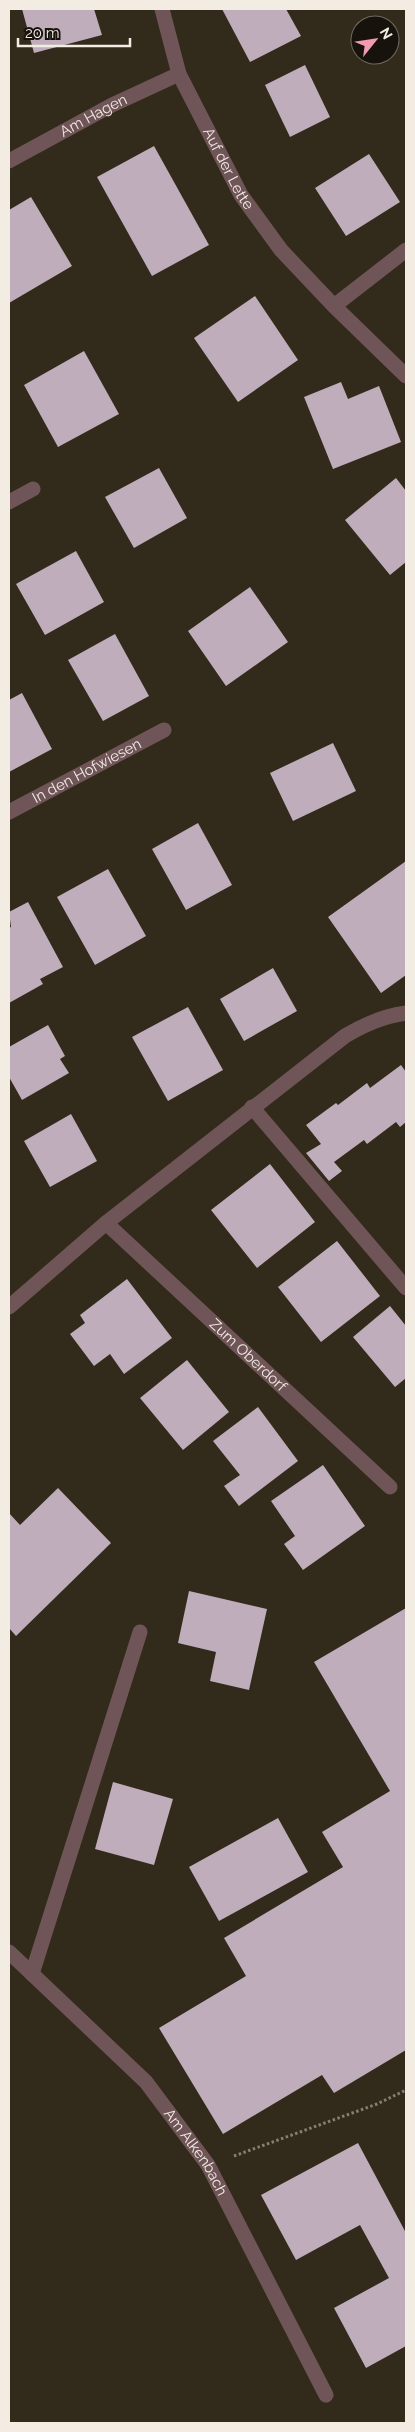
<svg xmlns="http://www.w3.org/2000/svg" width="415" height="2432" viewBox="0 0 415 2432" font-family="Raleway,sans-serif">
<style>
.building{fill:#c0adbb}
.lines{fill:none;stroke-linecap:round;stroke-linejoin:round}
.path{stroke:#867f72;stroke-width:3;stroke-dasharray:2.5 2.5;stroke-linecap:butt}
.lane{stroke:#6f5558;stroke-width:15}
.street{stroke:#6f5558;stroke-width:15}
.labels{text-anchor:middle;dominant-baseline:central;stroke-width:5;stroke-linejoin:round;paint-order:stroke}
.street-label{font-size:15px;fill:#f2ece3;stroke:#17130c}
</style>
<rect width="100%" height="100%" fill="#322a1a"/>
<path class="building" d="M22,9H94L102,35L34,53Z
M222,9H286L301,36L250,62Z
M305,65L330,117L290,137L265,85Z
M154,146L209,245L152,276L97,177Z
M369,154L400,202L346,236L315,188Z
M31,197L72,266L9,303V210Z
M255,296L298,360L238,402L194,338Z
M84,351L119,414L58,447L24,385Z
M341,382L348,399L379,386L401,442L333,469L304,397Z
M159,468L187,518L134,548L105,497Z
M396,478L406,491V562L390,575L345,520Z
M76,551L104,602L45,635L16,584Z
M250,587L288,642L226,686L188,631Z
M115,634L149,696L103,721L68,660Z
M22,693L52,749L9,772V700Z
M333,743L356,791L293,821L270,773Z
M198,823L232,885L186,910L152,849Z
M406,861V975L381,993L328,917Z
M108,869L146,936L95,965L57,897Z
M28,902L63,967L40,979L43,984L9,1003V928L11,927L9,912Z
M273,968L297,1011L244,1041L220,999Z
M188,1007L223,1070L168,1101L132,1037Z
M48,1025L65,1056L60,1059L69,1073L22,1100L9,1077V1047Z
M401,1065L406,1072V1122L400,1127L396,1122L367,1144L364,1140L334,1162L342,1171L329,1181L306,1153L321,1144L306,1125L336,1103L338,1105L367,1083L370,1088Z
M71,1114L97,1161L50,1187L24,1141Z
M270,1164L315,1222L257,1268L211,1210Z
M337,1241L380,1296L321,1342L278,1287Z
M127,1279L172,1338L124,1374L110,1354L94,1366L70,1334L85,1323L80,1315Z
M390,1306L406,1326V1378L395,1387L353,1337Z
M187,1360L229,1412L183,1450L140,1398Z
M258,1407L298,1461L239,1506L224,1486L240,1475L213,1441Z
M323,1465L365,1526L303,1570L284,1544L295,1536L271,1501Z
M58,1488L111,1543L16,1636L9,1628V1513L20,1525Z
M189,1591L267,1609L249,1690L210,1681L216,1652L178,1643Z
M406,1608V2050L334,2093L322,2075L223,2134L159,2028L246,1976L224,1938L343,1867L322,1832L390,1791L314,1662Z
M113,1782L173,1799L154,1865L95,1849Z
M278,1818L308,1872L219,1921L189,1867Z
M358,2143L406,2233V2346L366,2368L334,2308L389,2278L360,2225L296,2260L261,2195Z"/>
<g class="lines">
<path class="path" d="M234,2156L377,2104L406,2090"/>
<path class="lane" d="M32,1974L140,1632"/>
<g class="street">
<path id="s1" d="M162,9L179,74L241,195L281,250L334,306L406,376"/>
<path id="s2" d="M9,161L112,105L179,74"/>
<path d="M334,306L406,250"/>
<path d="M9,502L33,489"/>
<path id="s3" d="M9,812L164,730"/>
<path d="M252,1107L406,1288"/>
<path id="s4" d="M106,1223L390,1487"/>
<path d="M9,1307L106,1223L345,1036C365,1024 383,1016 406,1013"/>
<path id="s5" d="M9,1952L146,2082L208,2165L326,2395"/>
</g>
</g>
<g class="labels">
<g class="street-label">
<text stroke="none"><textPath href="#s2" startOffset="96">Am Hagen</textPath></text>
<text stroke="none"><textPath href="#s1" startOffset="174">Auf der Lette</textPath></text>
<text stroke="none"><textPath href="#s3" startOffset="88">In den Hofwiesen</textPath></text>
<text stroke="none"><textPath href="#s4" startOffset="194">Zum Oberdorf</textPath></text>
<text stroke="none"><textPath href="#s5" startOffset="275">Am Alkenbach</textPath></text>
</g>
</g>
<rect width="415" height="2432" fill="none" stroke="#f2ece3" stroke-width="20"/>
<g transform="translate(375 40) rotate(60)"><circle r="24" fill="#17130c" stroke="#6f6a62"/>
<path d="M0-4L9 19L0 12L-9 19Z" fill="#f29aaf"/>
<text y="-8" font-size="14" font-weight="bold" text-anchor="middle" fill="#f2ece3">N</text>
</g>
<path d="M18 38v8h112v-8" fill="none" stroke="#f2ece3" stroke-width="2.5"/>
<text x="25" y="38" font-size="15" fill="#f2ece3" stroke="#17130c" stroke-width="4" paint-order="stroke">20 m</text>
</svg>
